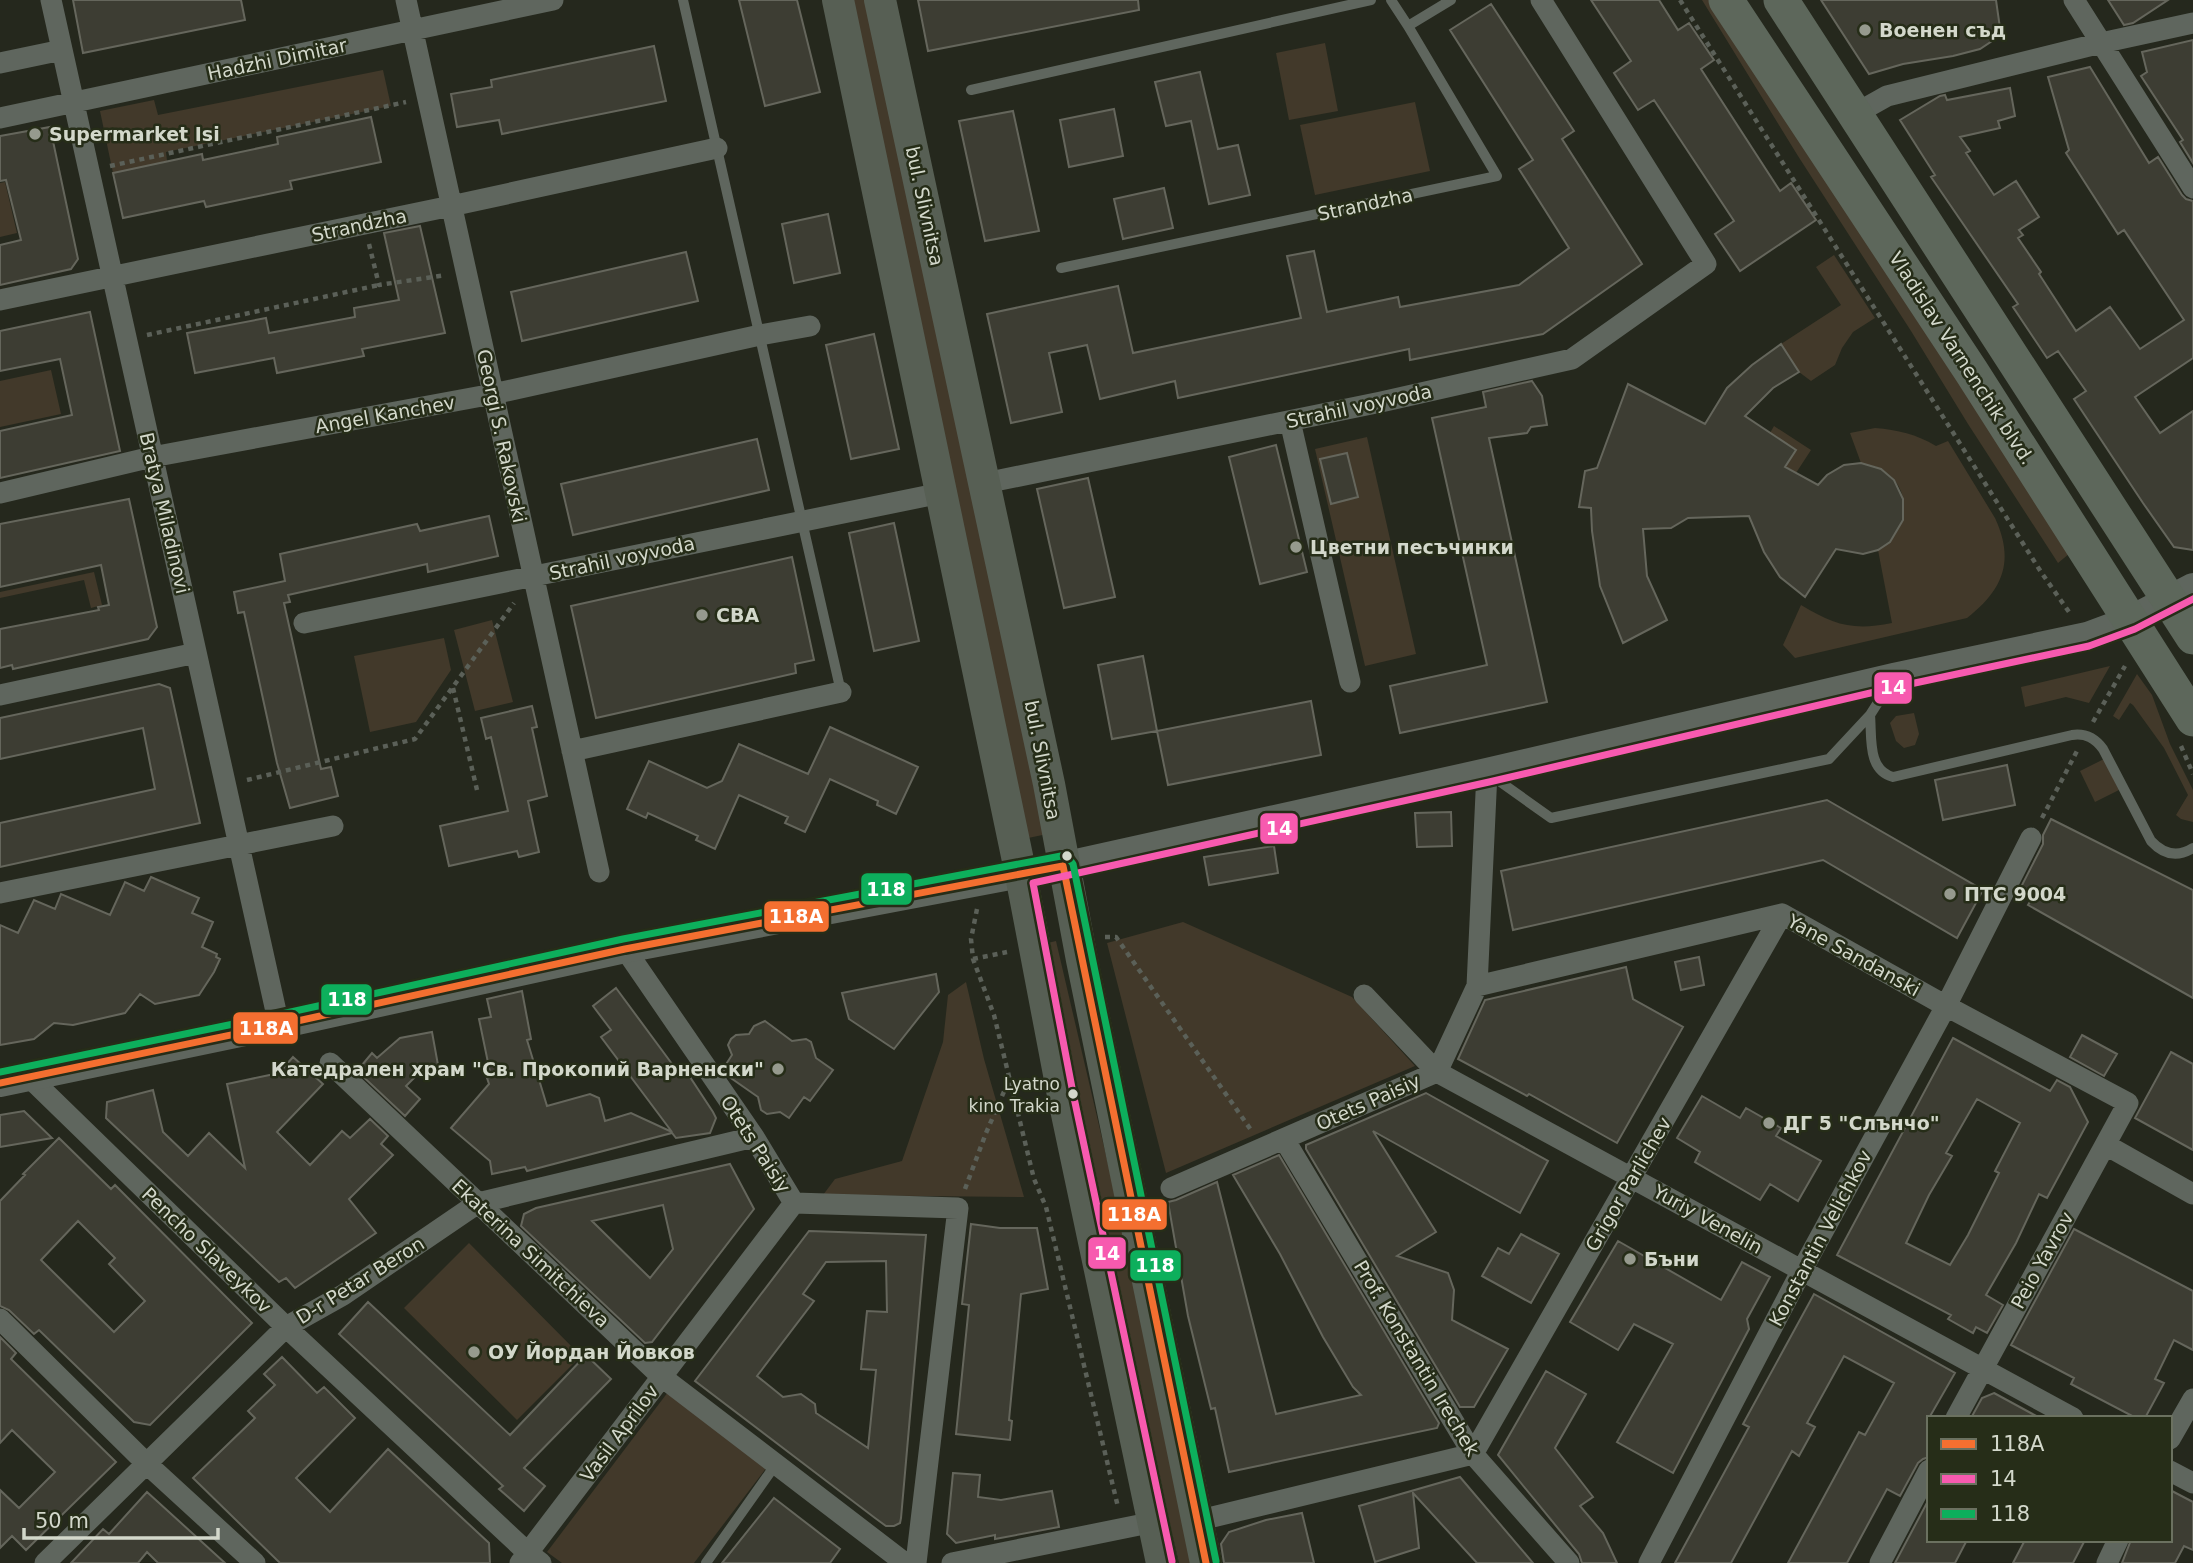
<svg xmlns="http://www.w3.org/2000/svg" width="2193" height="1563" viewBox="0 0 2193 1563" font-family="'DejaVu Sans',sans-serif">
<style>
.green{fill:#42392a}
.building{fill:#3d3d33;stroke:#65665c;stroke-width:2;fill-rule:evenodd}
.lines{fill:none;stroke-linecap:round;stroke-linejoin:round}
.path{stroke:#5b6058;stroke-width:4.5;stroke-dasharray:5 5;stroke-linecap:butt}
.service{stroke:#5f665e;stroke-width:10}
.minor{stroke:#5f665e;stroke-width:21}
.tertiary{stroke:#5f665e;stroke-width:28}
.secondary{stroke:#575f54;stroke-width:32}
.primary{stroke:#5d675b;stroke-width:35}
.bus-1-casing{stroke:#262d18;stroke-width:12}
.bus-2-casing{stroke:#262d18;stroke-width:12}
.bus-3-casing{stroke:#262d18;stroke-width:12}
.bus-1{stroke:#f46f30;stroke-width:7}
.bus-2{stroke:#f75aaf;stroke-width:7}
.bus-3{stroke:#0daf5c;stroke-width:7}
.poi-dot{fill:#969a8e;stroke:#262d18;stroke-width:2.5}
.bus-dot{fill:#d3d8cb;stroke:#262d18;stroke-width:2.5}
.labels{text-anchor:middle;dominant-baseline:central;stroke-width:5;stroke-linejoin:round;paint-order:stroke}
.bus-label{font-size:17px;fill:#d3d8cb;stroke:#262d18;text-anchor:end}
.poi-label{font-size:19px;font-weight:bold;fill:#d3d8cb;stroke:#262d18;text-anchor:start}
.street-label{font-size:19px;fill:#d3d8cb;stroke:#262d18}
.line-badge{stroke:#262d18;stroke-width:2.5}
.badge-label{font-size:19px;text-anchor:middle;font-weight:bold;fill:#fff}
</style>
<rect width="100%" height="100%" fill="#25281d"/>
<path class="green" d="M838,0H879L1057,832L1014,841Z
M1702,0H1719L2075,549L2058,563L1968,424L1911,331L1798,156Z
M1325,43L1338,111L1289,120L1276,53Z
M383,70L391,106L166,152L167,161L113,173L100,111L154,100L158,115Z
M1415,102L1430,171L1315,195L1300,125Z
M5,182L17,233L0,237V183Z
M1834,255L1875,318L1853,332L1842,348L1835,365L1811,381L1799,372L1781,344L1841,305L1816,267Z
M51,370L61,414L0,427V381Z
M1774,426L1811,450L1796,473L1785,466L1770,433Z
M1875,428C1898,430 1916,434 1936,446L1948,441L1995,518C2015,561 2003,590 1967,618L1795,658L1783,645L1801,605C1834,625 1853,631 1892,623L1878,550C1906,531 1916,492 1883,470C1877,466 1868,465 1861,463L1850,433Z
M1367,437L1416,654L1365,666L1315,449Z
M94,572L102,605L91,608L84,580L0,598V592Z
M492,620L513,702L475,711L454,630Z
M444,638L451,670L416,722L370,732L354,656Z
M2110,666L2089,703L2066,697L2025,707L2021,687Z
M2137,674L2152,695L2170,744L2193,790V822L2181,819L2176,815L2188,795L2164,748L2133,705L2130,703L2119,720L2113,716Z
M1914,713L1919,734L1915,745L1904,748L1896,741L1890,723L1896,716Z
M2104,759L2119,790L2095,802L2080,771Z
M1183,922L1352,997L1415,1066L1166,1173L1107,943Z
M1056,941L1140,1301L1208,1563H1179L1035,946Z
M966,982L984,1059L1024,1197L823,1195L835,1179L902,1161L943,1042L948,995Z
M469,1243L581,1356L517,1420L404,1308Z
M668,1392L767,1467L694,1563H562L547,1552Z"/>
<path class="building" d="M73,0H241L245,20L83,53Z
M739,0H797L820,92L765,106Z
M918,0H1138L1139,10L928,51Z
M1591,0H1659L1678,30L1689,23L1714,60L1701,69L1780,191L1791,183L1816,220L1740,271L1715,234L1734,221L1654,100L1638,110L1614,73L1631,61Z
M1821,0H1996L2001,35L1980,49L1953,56L1903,64L1869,74Z
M2108,0H2168L2133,23L2124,25Z
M1491,4L1574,131L1562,139L1642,264L1543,334L1410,360L1409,349L1178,398L1175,381L1100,399L1087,345L1049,353L1062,412L1011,423L987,314L1118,286L1133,353L1301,318L1287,256L1314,251L1327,312L1398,297L1400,307L1519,285L1569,248L1519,169L1533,160L1450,30Z
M2193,40V163L2180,142L2183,140L2141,76L2147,72L2142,52Z
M654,46L666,101L502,134L499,120L457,127L451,94L492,87L491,80Z
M2090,67L2149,163L2158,157L2182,195L2186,199L2193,201V358L2135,397L2160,433L2193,411V550L2174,547L2143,503L2074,399L2086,391L2058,351L2047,358L2013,307L2018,304L1931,177L1935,175L1900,120L1940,96L1945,95L1947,100L2010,88L2015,116L1998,121L2000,128L1960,137L1970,151L1966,153L1994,195L2016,181L2039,217L2019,230L2023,235L2018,238L2041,272L2039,274L2076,331L2110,307L2140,349L2184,320L2124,230L2118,234L2066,153L2069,150L2048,77Z
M1200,72L1218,149L1238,145L1250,195L1209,204L1191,121L1166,126L1155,82Z
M1114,109L1123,156L1069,167L1060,120Z
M1013,111L1039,231L985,241L959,121Z
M371,117L381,162L290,181L292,189L206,207L204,201L123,218L113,173L202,154L203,160L278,144L277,137Z
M50,127L78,259L71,269L0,285V245L21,240L6,180L0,181V136Z
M1164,188L1173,228L1123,239L1114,199Z
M828,214L840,273L794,283L782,224Z
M420,226L445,333L362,349L364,356L277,373L274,358L195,373L187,333L266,318L269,333L355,317L354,308L399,300L384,233Z
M686,252L698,301L522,341L511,292Z
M90,312L120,451L0,478V431L72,415L60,359L0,371V331Z
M874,334L899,449L851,459L826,345Z
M1781,344L1799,372L1773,388L1745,416L1796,450L1785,467L1818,485L1827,475L1844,465L1861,463L1881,469L1894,480L1903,499V520L1890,542L1878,550L1863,554L1836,549L1805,597L1780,577L1764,552L1749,516L1688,518L1671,528L1643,529L1647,576L1667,620L1623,643L1600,586L1592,531L1591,508L1579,507L1585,471L1597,468L1628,384L1705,424L1727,388L1752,365Z
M1532,381L1542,396L1547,425L1531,427L1527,433L1489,438L1547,702L1400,733L1390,686L1487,665L1432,418L1486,407L1483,392Z
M757,439L769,490L573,535L561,484Z
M1276,445L1307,572L1260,584L1229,457Z
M1347,453L1358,497L1331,504L1320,459Z
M1088,478L1115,597L1064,608L1037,489Z
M129,499L157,627L148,639L13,669L12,665L0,668V629L99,610L98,607L109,605L101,565L0,587V524Z
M489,516L498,556L428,572L427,564L288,595L290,602L284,603L321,769L331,767L338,796L290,808L277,763L244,612L238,613L234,592L285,581L280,554L417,524L420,531Z
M894,523L919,641L874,651L849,533Z
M792,557L814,660L795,664L796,673L596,718L571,606Z
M1143,656L1157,731L1112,739L1098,665Z
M159,684L170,688L200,823L0,867V823L155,789L143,728L0,759V718Z
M1311,701L1321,755L1168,785L1157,731Z
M532,706L537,727L532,728L547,796L528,801L539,852L519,857L517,851L449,866L440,826L508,811L491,737L486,739L481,718Z
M830,727L918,767L896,814L877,805L878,801L830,779L805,832L785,823L788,817L739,795L715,849L696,840L698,836L648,813L646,818L627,809L649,761L707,788L722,781L739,744L808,774Z
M2007,765L2015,805L1943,820L1935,780Z
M1827,800L1983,890L1957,938L1823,860L1513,930L1501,871Z
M1451,812L1452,846L1417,847L1415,813Z
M2051,819L2193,890V998L2028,905L2035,894L2021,887L2043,844V835Z
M1274,846L1278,873L1209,885L1204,857Z
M151,877L199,898L192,913L213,922L202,947L217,954L216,957L220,959L214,972L199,995L155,1004L140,994L125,1013L73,1025L54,1023L34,1039L0,1045V925L18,933L34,900L55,909L61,894L110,915L125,882L144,891Z
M1699,957L1704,985L1681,990L1675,962Z
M1626,967L1633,999L1683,1027L1617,1143L1529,1094L1527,1096L1458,1059L1485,1000Z
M936,974L939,992L894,1049L849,1019L842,993Z
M616,988L678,1072L684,1068L713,1112L716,1118L710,1133L676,1138L672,1133L527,1171L525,1167L492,1174L490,1161L451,1128L489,1084L487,1078L491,1077L479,1019L491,1017L487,999L522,991L531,1039L527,1040L547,1106L590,1094L599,1098L605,1121L631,1113L672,1132L601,1037L611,1030L593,1006Z
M765,1021L792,1041L806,1039L811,1042L816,1058L833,1070L810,1101L804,1097L789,1118L780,1112L767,1114L761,1110L758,1097L728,1076L723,1069L732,1055L728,1045L731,1039L736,1035L749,1034L754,1026Z
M432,1032L438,1065L425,1067L406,1086L420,1099L405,1116L357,1071L372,1053L377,1058L400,1038Z
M2082,1035L2117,1054L2104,1076L2070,1057Z
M1953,1038L2050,1091L2057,1080L2070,1087L2088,1122L2047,1198L2039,1194L2016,1243L1986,1295L2003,1305L1987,1333L1976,1327L1973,1333L1948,1319L1951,1315L1837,1255ZM1977,1099L2020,1123L1995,1171L1999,1173L1968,1235L1950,1265L1906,1243L1929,1195L1952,1156L1946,1153Z
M2171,1052L2193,1064V1150L2135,1118Z
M293,1057L323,1084L277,1132L310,1165L342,1131L350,1138L370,1119L388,1136L381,1144L393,1155L349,1199L376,1233L295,1288L286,1278L279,1282L106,1118L107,1102L153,1090L163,1132L188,1156L209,1133L245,1168L227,1084L279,1073Z
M1426,1093L1548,1161L1520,1213L1373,1131L1436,1232L1397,1256L1448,1273L1454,1290L1452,1320L1508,1349L1474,1407H1460L1306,1149V1145Z
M1702,1096L1740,1118L1746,1108L1781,1128L1776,1136L1821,1161L1798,1201L1770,1184L1760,1200L1695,1162L1700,1152L1677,1138Z
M24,1111L52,1138L0,1147V1115Z
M59,1138L111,1189L115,1185L252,1323L150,1425L134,1422L39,1330L34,1334L9,1310L0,1306V1201L25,1175L23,1174ZM78,1221L115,1258L109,1264L145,1301L114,1332L41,1260Z
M1279,1155L1439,1423L1437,1428L1229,1472L1215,1408L1211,1409L1188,1316L1168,1202L1176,1200L1217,1182L1276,1414L1361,1395L1353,1387L1323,1337L1280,1254L1233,1175Z
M730,1164L754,1209L652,1342L645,1343L521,1226L524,1214L536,1208ZM663,1205L673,1249L650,1278L592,1221Z
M971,1224L1000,1228H1037L1048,1289L1021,1294L1009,1420L1012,1421L1010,1440L956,1434L969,1305L962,1304Z
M2074,1229L2193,1291V1350L2174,1340L2155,1379L2164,1383L2145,1418H2136L2071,1384L2074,1378L2011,1345Z
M809,1231L926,1235L901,1518L900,1523L894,1526H886L875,1518L695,1381ZM886,1261L887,1312L867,1311L861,1369L876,1370L868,1448L816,1413L815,1404L801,1394L783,1397L757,1376L814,1301L803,1294L826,1262Z
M1521,1234L1559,1254L1531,1303L1482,1276L1498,1248L1509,1254Z
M1618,1241L1721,1300L1742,1262L1770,1277L1747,1319L1749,1329L1673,1473L1617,1442L1673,1344L1634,1324L1618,1350L1570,1322Z
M1814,1294L1955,1373L1929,1418V1457L1923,1459L1918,1463L1900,1496L1887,1489L1847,1563H1788L1859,1432L1865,1435L1894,1383L1844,1356L1807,1423L1815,1427L1799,1456L1792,1451L1731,1563H1675L1749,1427L1743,1424Z
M368,1302L510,1435L586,1355L611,1379L524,1468L545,1486L524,1511L499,1489L503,1486L339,1334Z
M0,1337L16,1353L11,1359L116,1462L26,1550L12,1536L0,1548V1490L19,1508L55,1472L12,1430L0,1443Z
M282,1357L317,1393L324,1387L355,1418L296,1478L330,1512L388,1449L489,1543L490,1563H280L193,1478L255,1418L248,1411L275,1385L264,1374Z
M1546,1371L1586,1394L1555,1448L1593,1497L1580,1506L1603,1533L1617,1563H1582L1579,1554L1498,1455Z
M1994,1393L2040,1418H1971L1982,1398Z
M953,1473L980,1475L978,1497L1001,1500L1052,1491L1059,1527L995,1539V1535L956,1543L947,1534Z
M1460,1477L1533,1563H1477L1413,1493L1419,1548L1375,1562L1359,1506Z
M2170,1490L2193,1502V1550L2184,1546L2175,1563H2122L2131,1540H2170Z
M147,1492L180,1522L225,1563H158L147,1552L138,1563H71L103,1529L109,1534Z
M774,1498L840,1549L830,1563H722Z
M1929,1499V1540H1967L1955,1563H1895Z
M1302,1513L1314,1563H1224L1221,1544L1229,1532L1266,1520Z
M2025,1540H2085L2073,1563H2013Z"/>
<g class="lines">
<path class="path" d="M1680,0L2041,572L2069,612
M110,166L406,102
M369,244L379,285L446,275
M147,335L379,285
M453,688L477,790
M2093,722L2125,666
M2181,746L2193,774
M247,780L415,739L514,603
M2042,818L2077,751
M977,909L971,939L973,959L994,1015L1034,1179L1046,1207L1118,1507
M1105,937H1116L1251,1130
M973,959L1007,952
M965,1189L986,1133L1009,1080"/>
<path class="service" d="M683,0L841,692
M1391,0L1408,26L1451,0
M971,90L1371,0
M1061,268L1497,176L1408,26
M1870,715C1872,737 1867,770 1893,777L2072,735C2086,733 2095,738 2103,749L2151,841C2163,854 2177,858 2193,848
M1492,776L1551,818L1829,759L1870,715L1891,682
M706,1563L776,1464"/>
<path class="minor" d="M51,0L279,1025
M406,0L599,872
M2074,0L2193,188
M0,63L62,50
M1855,114L1887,96L2101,43L2193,23
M0,118L553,0
M0,300L451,206L717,148
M1290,421L1350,682
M985,483L1381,402L1572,359L1706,264L1541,0
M0,493L152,457L493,394L760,335L810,326
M304,623L941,493
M0,695L196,653
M572,751L841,692
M0,893L333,826
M625,949L754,1137L794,1203
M1477,986L1782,914L1946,1006L2128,1103L1956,1418
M1364,995L1437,1072L2073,1418
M330,1063L662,1377L905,1563
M29,1077L286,1327L528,1553L541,1563
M1284,1139L1473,1454L1569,1563
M2106,1145L2193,1194
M1171,1188L1437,1072L1477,986L1487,772
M794,1203L958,1208L916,1563
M0,1319L147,1464L255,1563
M2170,1439L2193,1399
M2170,1471L2193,1483
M1196,1521L1473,1454L1782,914
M45,1563L286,1327L343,1295L478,1203L754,1137
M520,1563L794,1203
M952,1563L1154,1522
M1649,1563L1802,1270L1946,1006L2031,838
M1880,1563L1929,1470
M2107,1563L2118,1540"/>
<path class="tertiary" d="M0,1083L279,1025L625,949L1063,866L1487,772L1894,677L2087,636L2130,620L2193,587"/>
<path class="secondary" d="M838,0L1021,875L1063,1095L1162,1563
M880,0L1049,784L1082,960L1206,1563"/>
<path class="primary" d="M1726,0L1971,371L2193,719
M1781,0L2193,637"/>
<g class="bus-1-casing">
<path id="bus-1" d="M1063,866L1206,1563
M0,1083L279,1025L625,949L1063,866"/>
</g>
<g class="bus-2-casing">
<path id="bus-2" d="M1172,1561L1073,1093L1033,883L1489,782L1896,687L2089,646L2135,629L2193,599"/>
</g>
<g class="bus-3-casing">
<path id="bus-3" d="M0,1072L277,1015L623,939L1061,856H1067L1073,864L1216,1561"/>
</g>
<use href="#bus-1" class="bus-1"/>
<use href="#bus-2" class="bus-2"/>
<use href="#bus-3" class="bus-3"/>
</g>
<g class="poi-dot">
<circle cx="1865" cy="30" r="7"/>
<circle cx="35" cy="134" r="7"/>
<circle cx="1296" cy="547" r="7"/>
<circle cx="702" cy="615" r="7"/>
<circle cx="1950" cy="894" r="7"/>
<circle cx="778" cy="1069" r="7"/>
<circle cx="1769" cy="1123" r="7"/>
<circle cx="1630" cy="1259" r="7"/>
<circle cx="474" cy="1352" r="7"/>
</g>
<g class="bus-dot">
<circle cx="1067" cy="856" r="6"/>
<circle cx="1073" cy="1094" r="6"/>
</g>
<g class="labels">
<g class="bus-label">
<text x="1060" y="1084">Lyatno<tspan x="1060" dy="22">kino Trakia</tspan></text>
</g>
<g class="poi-label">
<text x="1879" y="30">Военен съд</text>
<text x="49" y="134">Supermarket Isi</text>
<text x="1310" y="547">Цветни песъчинки</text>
<text x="716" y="615">CBA</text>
<text x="1964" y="894">ПТС 9004</text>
<text x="764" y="1069" text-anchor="end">Катедрален храм "Св. Прокопий Варненски"</text>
<text x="1783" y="1123">ДГ 5 "Слънчо"</text>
<text x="1644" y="1259">Бъни</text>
<text x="488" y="1352">ОУ Йордан Йовков</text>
</g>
<g class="street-label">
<text transform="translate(277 59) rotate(-12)">Hadzhi Dimitar</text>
<text transform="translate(1365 204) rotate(-12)">Strandzha</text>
<text transform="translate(925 206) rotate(78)">bul. Slivnitsa</text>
<text transform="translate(359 225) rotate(-12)">Strandzha</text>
<text transform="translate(1962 358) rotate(57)">Vladislav Varnenchik blvd.</text>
<text transform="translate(1359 406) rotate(-12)">Strahil voyvoda</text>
<text transform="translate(385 414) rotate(-10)">Angel Kanchev</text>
<text transform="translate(502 436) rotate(78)">Georgi S. Rakovski</text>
<text transform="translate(165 513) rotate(77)">Bratya Miladinovi</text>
<text transform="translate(622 558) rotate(-12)">Strahil voyvoda</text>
<text transform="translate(1043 760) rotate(79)">bul. Slivnitsa</text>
<text transform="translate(1854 955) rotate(29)">Yane Sandanski</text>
<text transform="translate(1368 1102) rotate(-24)">Otets Paisiy</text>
<text transform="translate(756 1144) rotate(57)">Otets Paisiy</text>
<text transform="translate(1628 1184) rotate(-60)">Grigor Parlichev</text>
<text transform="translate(1708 1219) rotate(29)">Yuriy Venelin</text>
<text transform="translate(1820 1238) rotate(-62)">Konstantin Velichkov</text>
<text transform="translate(207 1250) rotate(44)">Pencho Slaveykov</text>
<text transform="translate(531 1253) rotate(43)">Ekaterina Simitchieva</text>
<text transform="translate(2042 1260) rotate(-61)">Peio Yavrov</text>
<text transform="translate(360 1280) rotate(-32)">D-r Petar Beron</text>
<text transform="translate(1417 1358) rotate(59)">Prof. Konstantin Irechek</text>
<text transform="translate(619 1433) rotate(-53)">Vasil Aprilov</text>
</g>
</g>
<g class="line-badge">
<rect x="1873" y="671" width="40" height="34" rx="7" fill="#f75aaf"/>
<rect x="1259" y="812" width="40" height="33" rx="7" fill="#f75aaf"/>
<rect x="860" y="872" width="53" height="34" rx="7" fill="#0daf5c"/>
<rect x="763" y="900" width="67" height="33" rx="7" fill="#f46f30"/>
<rect x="320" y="983" width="53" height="33" rx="7" fill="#0daf5c"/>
<rect x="232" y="1011" width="67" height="34" rx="7" fill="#f46f30"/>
<rect x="1101" y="1198" width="67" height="33" rx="7" fill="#f46f30"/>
<rect x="1087" y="1236" width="40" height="34" rx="7" fill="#f75aaf"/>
<rect x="1129" y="1249" width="53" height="33" rx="7" fill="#0daf5c"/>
</g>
<g class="badge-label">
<text x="1893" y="694">14</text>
<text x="1279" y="835">14</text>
<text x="886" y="896">118</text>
<text x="796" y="923">118А</text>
<text x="347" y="1006">118</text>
<text x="266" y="1035">118А</text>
<text x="1134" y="1221">118А</text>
<text x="1107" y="1260">14</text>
<text x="1155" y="1272">118</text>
</g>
<rect x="1927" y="1416" width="245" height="126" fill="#262d18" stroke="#6b7160" stroke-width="2"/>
<rect x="1941" y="1439" width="35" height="10" fill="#f46f30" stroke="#6b7160" stroke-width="2"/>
<text x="1990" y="1451" font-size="21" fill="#d3d8cb">118А</text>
<rect x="1941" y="1474" width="35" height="10" fill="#f75aaf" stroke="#6b7160" stroke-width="2"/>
<text x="1990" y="1486" font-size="21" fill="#d3d8cb">14</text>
<rect x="1941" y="1509" width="35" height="10" fill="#0daf5c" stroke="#6b7160" stroke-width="2"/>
<text x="1990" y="1521" font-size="21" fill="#d3d8cb">118</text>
<path d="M24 1528v10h194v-10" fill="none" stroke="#d3d8cb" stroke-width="3.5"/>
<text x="35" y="1528" font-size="21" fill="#d3d8cb" stroke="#262d18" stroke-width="5" paint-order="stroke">50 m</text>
</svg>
